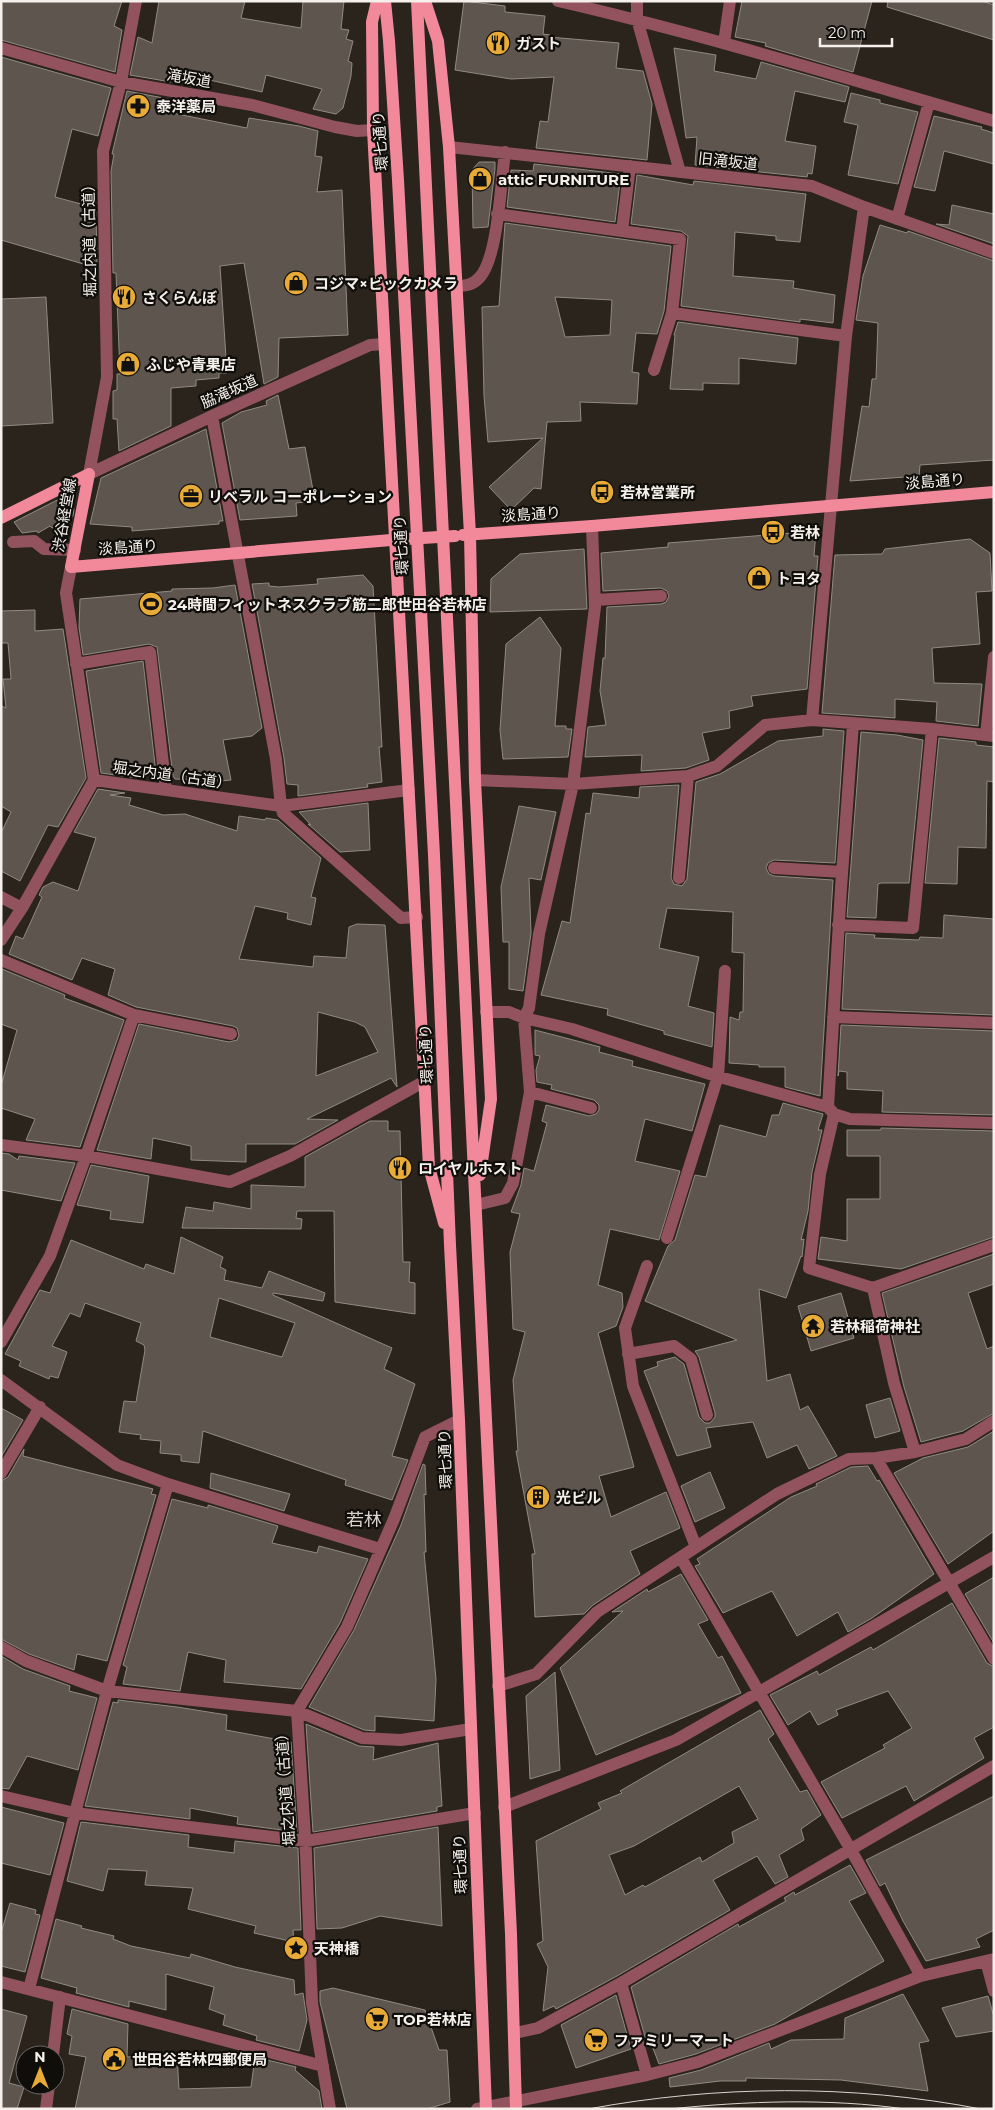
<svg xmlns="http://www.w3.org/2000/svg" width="995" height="2110" viewBox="0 0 995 2110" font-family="Montserrat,'Noto Sans JP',sans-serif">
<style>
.building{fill:#5d554e;stroke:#928a82;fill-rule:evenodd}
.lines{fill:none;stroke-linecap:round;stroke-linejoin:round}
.minor{stroke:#92535e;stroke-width:12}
.major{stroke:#f1899b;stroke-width:12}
.tram{stroke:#d8d3cf;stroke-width:1}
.major-bridge{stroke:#f1899b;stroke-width:12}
.labels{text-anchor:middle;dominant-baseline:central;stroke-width:4.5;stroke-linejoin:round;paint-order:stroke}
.poi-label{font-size:15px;font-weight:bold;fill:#f5f0ec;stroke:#100e0b;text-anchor:start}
.street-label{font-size:15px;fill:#f5f0ec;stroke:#100e0b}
.quarter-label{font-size:18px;fill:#dcd4cb;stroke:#100e0b}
</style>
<rect width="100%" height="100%" fill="#2a241d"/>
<path class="building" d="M1,1H122L114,26L122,30L115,72L1,40Z
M159,1H245L241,18L301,28L303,1H344L341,29L349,30L346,39L353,41L348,61L352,63L351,76L343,108L336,114L313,109L322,89L266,75L262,92L201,78L172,73L171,82L130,75L138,37L152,43Z
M464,1L505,6V12L545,16L543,34L550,35L549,37L619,43L616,68L643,71L652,104L647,160L536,148L540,121L548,122L554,77L511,79L455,70Z
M742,1H872L853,72L765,46L766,43L735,37Z
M888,1H982L994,5V40L887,7Z
M674,48L716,55L714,71L756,79L761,62L849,87L845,102L795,91L785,141L816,146L812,174L808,173L807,177L695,165L697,137L686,138Z
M1,57L111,88L98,136L72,129L55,197L96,208L97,268L1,240Z
M127,91L169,99L167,112L247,128L249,118L299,126L318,131L315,156L322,157L317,192L342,190L348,335L279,338L278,377L264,384L244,263L220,266L227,373H219V378L196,380V386L171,388V426L119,451L117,419H113V391L117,390V374H120L116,273H113L111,171L114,154H112Z
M851,93L880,100V103L918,112L898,184L848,175L858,125L844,122Z
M934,116L982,127L981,129L994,133V164L944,151L935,191L914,187Z
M479,162H495V169L488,227L473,228L472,170Z
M534,164L621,174L615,222L507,207L511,170L533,171Z
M637,175L693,185L694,181L806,194L800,242L776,240V236L735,232L733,276L794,281L793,288L835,295L833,323L800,319V322L681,306L688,236L681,231L631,224Z
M952,205L994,214V244L936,224L949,225Z
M505,223L671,246L664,311L657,334L636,333L632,372L639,373L637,404L580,402L581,421L547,422L541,489L534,488L511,510L489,487L543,438L488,442L484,396L482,307L499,306ZM555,297L612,300L610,335L565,337Z
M880,225L907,233L908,231L994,261V460L920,465L919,476L850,481L862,406L869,407L872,379H876L878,323L856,320L863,276Z
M46,297L53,423L1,426V299Z
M678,322L798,338L796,364L739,358V384L703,383V390L670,389L675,335H674Z
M278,395L289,449L305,447L315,501L296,503L297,516L240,520L222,423L241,412L267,405L266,401Z
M206,429L223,521H219V524L132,531V527L90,524L101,478Z
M65,496L74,509L73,516L52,528L50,526L38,533L37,531L22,533L14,522Z
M816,531L814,556H818L807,689L751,696L753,706L729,711L730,728L702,733L709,760L686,768L641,771L642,755L585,757L588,727L606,725L600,691L603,658H605L607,607L661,604L666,602L669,596L667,591L661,588L603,591L601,553L668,547V543Z
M970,539L990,553L992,591L976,592L980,644L932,648L934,683L982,684L978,726L936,721L937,702L895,699V718L822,713L835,555L882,554L885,549Z
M584,549L587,609L490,612L491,579L520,554Z
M363,575L373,586L382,747H379L382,782L367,784L368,787L298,796V785L287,784L284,758L252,584L269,583V586L279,587L318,584L317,579Z
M235,585L262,728L252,736L223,740L231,780L220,781L175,779L173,776L157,647L149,644L83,655L79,627L80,599L172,591V589L213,588Z
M35,610V631L63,629L86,778L58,827L48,825L20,881L1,871V833L11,812L1,806V706L6,708L3,679H11L8,643H1V611Z
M540,617L561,648L555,726H566V729H572L568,757L503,759L500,730L506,644Z
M143,661L156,773L137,776V778L101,773L86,671Z
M823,729L844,731L835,863L774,860L768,863L766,868L769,874L774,876L833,880L820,1096L785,1087V1067H759V1065L729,1063L730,1017L739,1020L740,1012H743L744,953L732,952L733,912L667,908L659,948L699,957L688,1006L714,1013L712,1047L664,1034V1031L607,1015L608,1009L541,995L562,921L570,923L586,813L590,814L593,793L639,798L640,787L679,785L671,878L674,884L682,886L687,879L696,782L720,774L778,741L823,736Z
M861,732L897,735L923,740L909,883H881L878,884L876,918L847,917Z
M939,738L976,742V745L994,747V782L987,781L986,848L958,847L957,884L925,883Z
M98,789L125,793L110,795L131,798L129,805L163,815L185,814L237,831L239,816L265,820L266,818L278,820L321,858L311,897L316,898L311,925L287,919L288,913L255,906L239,959L313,967L314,956L346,958L349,927L357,924L385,925L397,1087L391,1078L307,1119L338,1120L295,1144H246V1162L191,1160V1146L153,1138L151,1159L97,1150L139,1024L229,1042L237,1040L239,1035L237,1028L233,1026L136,1007L108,995L115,969L82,958L72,980L9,954L16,936L23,939L42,897L39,895L43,887L53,882L78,891L96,838L74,832ZM318,1012L355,1022L365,1027L378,1052L316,1076Z
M368,803L370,850L340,852L308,824L311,825L299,812Z
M519,806L556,812L541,880L529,878L531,933L523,991L509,989V942H503L501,887Z
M944,915L994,919V1015L842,1009L846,933L875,935L874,938L919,940L920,937L943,938Z
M2,969L65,995L64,998L124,1020L80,1147L26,1140L35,1119L1,1108V1086L17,1030L1,1024Z
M841,1025L994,1031V1115L882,1112L883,1091L847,1089V1072L839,1071L838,1076Z
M535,1030L600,1047L599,1052L633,1061L632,1066L705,1084L692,1131L645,1119L635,1161L680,1171L659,1240L610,1229L598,1285L622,1293L623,1307L616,1326L598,1333L634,1467L599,1476L611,1517L666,1492L680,1528L630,1551L640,1574L593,1605L584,1614L535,1617L532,1554H535L516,1451H518L513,1380L525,1332L513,1329L510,1252L520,1214L511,1212L521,1185L524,1168L534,1171L547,1123L542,1121L546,1105L589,1116L596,1114L599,1110V1105L594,1100L551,1089L552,1085L537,1082L536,1070L540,1056L535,1055Z
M783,1103L823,1114L818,1130H822L812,1172L808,1211L801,1240L804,1239L802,1257L801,1256L786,1298L759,1289L767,1381L790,1374L800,1410L808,1406L837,1456L809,1469L797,1445L767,1458L753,1422L706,1428L711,1447L677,1456L644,1371L658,1366L657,1362L675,1357L684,1364L699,1417L705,1423H710L715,1417V1413L699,1357L695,1351L737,1340L645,1301L668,1246L675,1240L695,1175L706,1177L720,1125L766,1137L772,1115H779Z
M370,1121H388V1131H400L403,1262H410L409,1282L415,1283V1314L335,1302L334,1211H297L296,1218L302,1219L301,1229L182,1228L186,1207L213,1211L214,1202L251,1209V1185L305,1187V1157Z
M881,1128L994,1131V1237L901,1269L818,1259L821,1237L847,1241V1199H880V1156H847V1130H881Z
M1,1153L9,1154L18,1160L19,1156L75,1163L61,1201L1,1190Z
M91,1165L149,1176L143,1223L110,1219L111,1211L77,1205Z
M181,1237L223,1257L220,1267L226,1270L224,1280L262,1288L269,1271L325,1293L323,1301L273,1293V1295L392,1348L384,1369L415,1384L392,1456L408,1460L392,1500L345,1485L346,1480L203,1431L199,1463L181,1461V1455L160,1453L161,1441L140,1439L141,1435L119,1432L124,1401L136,1402L145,1350L144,1345L136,1341L141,1323L85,1303L80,1317L70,1313L52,1346L67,1352L58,1378L50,1376L49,1379L19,1366L21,1361L5,1354L40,1290L50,1293L71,1240L144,1269L146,1264L174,1274ZM219,1298L295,1323L282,1357L210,1337Z
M994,1254V1284L968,1293L987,1349L994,1346V1413L963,1431L921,1442L904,1387L882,1293Z
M841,1293L854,1338L811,1351L798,1306Z
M890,1398L900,1431L875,1438L866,1405Z
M1,1408L23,1420L1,1457Z
M994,1431V1531L948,1564L894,1473L923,1458L968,1447Z
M24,1449L23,1456L153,1489L151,1494L156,1495L107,1661L77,1654L74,1670L29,1654L1,1639V1481L8,1477Z
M423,1464L425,1465L426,1495L424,1494L426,1552H424L436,1679L434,1721L375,1716V1731L364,1730L309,1707L354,1630L401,1525Z
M868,1466L877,1481L879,1480L934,1574L872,1618L848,1632L838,1612L797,1636L772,1591L723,1613L695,1566L700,1564L697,1559L791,1497L817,1486L816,1484L851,1467Z
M710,1472L725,1508L695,1522L681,1486Z
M211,1473L290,1494L284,1511L210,1488Z
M172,1499L208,1508V1505L278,1526L272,1543L317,1553L319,1546L368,1559L340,1623L301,1689L224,1682L226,1660L188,1652L180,1691L123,1684L127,1667L123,1665Z
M681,1574L708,1620L698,1624L718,1658L722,1656L741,1693L596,1755L560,1668L623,1611L612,1612L647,1589L648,1592Z
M994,1577V1643L965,1594Z
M952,1603L987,1663L994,1667V1727L974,1738L984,1758L914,1801L906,1786L842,1818L821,1782L885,1748L883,1745L912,1728L888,1691L836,1710L838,1715L818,1725L810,1711L788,1725L770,1695L817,1671L819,1675L871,1647L873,1650Z
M1,1656L23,1669L70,1686L69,1691L97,1698L78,1770L27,1756L9,1789L1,1788Z
M555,1672L560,1770L530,1779L526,1696Z
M118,1700L177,1707L227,1715L226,1730L291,1742L297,1832L237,1824L238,1817L190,1808V1819L85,1806L113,1702L118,1703Z
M760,1710L774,1734L768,1739L800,1792L807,1790L821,1815L801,1829L804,1840L779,1855L788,1877L775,1884L757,1856L713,1880L730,1910L617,1976L556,2009L554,2006L543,2011L548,1967L537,1944L543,1941L536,1841L601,1809L598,1803L622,1793L620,1791ZM739,1786L758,1819L732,1832L734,1843L702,1862L700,1857L645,1887L643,1885L625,1895L609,1855L634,1846Z
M306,1724L359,1746L374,1747L373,1760L438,1743L442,1806L437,1807V1811L313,1832Z
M994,1796V1930L976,1939L980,1947L926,1961L903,1921L885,1883L880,1886L866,1860Z
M1,1807L64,1823L50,1875L1,1863Z
M81,1822L189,1835L188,1847L234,1853L235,1841L298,1848L301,1930H293L294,1942L254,1933L256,1926L188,1909L193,1888L145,1885L147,1871L108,1869L103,1891L67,1881Z
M438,1827L442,1926L380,1916L342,1928L317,1929L314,1848Z
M850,1865L866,1893L849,1901L884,1961L775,2024L696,2054L659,2064L651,2043L647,2044L631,1987L738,1924L739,1927L786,1901L784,1898L794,1892L795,1895Z
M10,1903L36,1910L35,1914L40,1915L25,1972L1,1966V1933Z
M56,1919L82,1926L81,1928L114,1936L113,1939L131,1946L190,1958L191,1954L235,1967L294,1980L295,1995L303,1993L307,2020L299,2051L256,2040L257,2036L223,2025L225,2015L209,2009L214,1987L166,1974V2010L129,2001V2007L76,1993L77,1988L41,1978Z
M333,1988L425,2010L439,2050H447L450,2102L427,2109H347L320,2002V1991Z
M903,1994L929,2041L919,2043L928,2091L841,2080L746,2078V2081H720L670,2087L669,2078L701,2070L769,2043L771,2049L791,2040L844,2039L845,2018Z
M616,1995L631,2049L576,2068L561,2025Z
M988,1996L994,2017V2031L956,2037L942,2008Z
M1,2009L27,2016L9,2083L24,2087L17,2109H1Z
M72,2009L128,2024L127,2057L177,2054L179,2089L251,2087L255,2057L296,2067L295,2070L319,2091L322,2109H75L86,2057L69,2054L72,2036L67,2034Z"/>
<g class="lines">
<path class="minor" d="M558,1C705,35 849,79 994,121
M637,1V19L680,172
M724,43L730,1
M1,48L121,82L252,105L335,127L357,131L373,130
M449,147L812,186L864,207L994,253
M497,214L680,239L672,313L654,370
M897,219L929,102
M622,231L630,166
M456,286C466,286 473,285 480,277C498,257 501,181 505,152
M672,313L846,336
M212,416L276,759L281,806L283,813L401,918L417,917
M89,474L107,377L103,151L121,82L136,1
M89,474L212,416L370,345L384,344
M13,542L34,541L44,549L75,550
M71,567L66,593L94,780
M595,600L661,596
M76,664L150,652L166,790
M812,720L846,336L864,207
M986,735L994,657
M94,780L281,806L409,790
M475,780L573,784L688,776L717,766L765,725L812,720L932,729L994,736
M774,868L842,872
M679,878L688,776
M1,897L22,908
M838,925L913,928L932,729
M1,940L22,908L94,780
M1,960L134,1015
M486,1012H509L524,1018L572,1029L716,1076L828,1107L834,1114L820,1174L809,1268L873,1288L894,1383L915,1452
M833,1017L994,1023
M530,1092L591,1108
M828,1107L841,888L853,724
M834,1114L850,1119L994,1123
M1,1145L86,1156L230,1182L290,1156L425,1081
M476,1205L505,1198L513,1183L530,1092L524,1018L529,1008L539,934L573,784L595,607L592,526
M667,1238L718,1076L725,971
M647,1266L625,1328L633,1386L696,1547
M873,1288L994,1245
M1,1342L50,1256L86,1156L134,1015L231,1034
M628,1354L674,1346L691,1359L707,1415
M1,1380L117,1465L168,1484L380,1549
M876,1458L994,1659
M1,1473L40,1407
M681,1558L851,1850L921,1976
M1,1647L26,1661L107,1691L297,1711L362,1738L401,1740L471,1729
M498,1686L536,1674L597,1612L777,1494L849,1459L876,1458L915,1452L966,1439L994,1421
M1,1796L75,1813L306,1841L475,1813
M504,1807L676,1740L994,1557
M986,1961L994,1991
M1,1982L323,2066
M621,1983L647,2075
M29,1989L107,1691L168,1484
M515,2033L538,2028L621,1983L994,1766
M53,2055L60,1997
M46,2109L49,2085
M330,2109L312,2003L306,1853L297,1711L347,1627L394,1519L425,1437L459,1420
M477,2109L647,2075L698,2062L921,1976L994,1959"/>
<path class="major" d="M377,1L372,22L373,130L429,1167L444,1223
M385,1L389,41L398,180L434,855L450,1245L459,1420L486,2109
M417,1L511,1934L516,2109
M425,1L438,41L449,147L470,535L475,780L491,1099L480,1175
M89,474L71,567L403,539
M1,518L89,474
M463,535L592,526L994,492"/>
<path class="tram" d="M588,2109C717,2085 852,2084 981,2109
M669,2109C747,2101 828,2098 905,2109"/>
<path class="major-bridge" d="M406,539L455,536"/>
</g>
<defs>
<g id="restaurant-disc" transform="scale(1.25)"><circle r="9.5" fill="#e9ab38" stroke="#100e0b"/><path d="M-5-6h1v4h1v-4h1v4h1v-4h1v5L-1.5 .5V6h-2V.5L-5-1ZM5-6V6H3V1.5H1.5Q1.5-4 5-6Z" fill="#111"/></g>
<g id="pharmacy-disc" transform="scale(1.25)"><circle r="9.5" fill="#e9ab38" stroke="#100e0b"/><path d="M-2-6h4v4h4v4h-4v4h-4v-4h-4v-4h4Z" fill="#111"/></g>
<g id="shop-disc" transform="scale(1.25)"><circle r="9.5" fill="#e9ab38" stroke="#100e0b"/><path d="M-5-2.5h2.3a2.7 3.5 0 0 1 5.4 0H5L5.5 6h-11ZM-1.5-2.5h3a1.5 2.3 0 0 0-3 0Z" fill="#111"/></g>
<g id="bus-disc" transform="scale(1.25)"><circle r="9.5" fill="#e9ab38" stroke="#100e0b"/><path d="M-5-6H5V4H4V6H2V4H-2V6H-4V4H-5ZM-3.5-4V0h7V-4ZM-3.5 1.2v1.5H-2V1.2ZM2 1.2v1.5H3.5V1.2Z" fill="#111"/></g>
<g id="office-disc" transform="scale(1.25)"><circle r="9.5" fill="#e9ab38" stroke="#100e0b"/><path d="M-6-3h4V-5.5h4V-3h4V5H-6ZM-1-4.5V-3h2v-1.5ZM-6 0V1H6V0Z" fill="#111"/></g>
<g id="stadium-disc" transform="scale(1.25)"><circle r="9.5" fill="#e9ab38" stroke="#100e0b"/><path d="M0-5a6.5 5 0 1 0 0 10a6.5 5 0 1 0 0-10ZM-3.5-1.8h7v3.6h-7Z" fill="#111"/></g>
<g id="temple-disc" transform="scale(1.25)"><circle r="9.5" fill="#e9ab38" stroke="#100e0b"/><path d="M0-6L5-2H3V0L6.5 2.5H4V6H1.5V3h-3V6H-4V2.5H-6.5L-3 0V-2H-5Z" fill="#111"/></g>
<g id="building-disc" transform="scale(1.25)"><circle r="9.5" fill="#e9ab38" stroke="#100e0b"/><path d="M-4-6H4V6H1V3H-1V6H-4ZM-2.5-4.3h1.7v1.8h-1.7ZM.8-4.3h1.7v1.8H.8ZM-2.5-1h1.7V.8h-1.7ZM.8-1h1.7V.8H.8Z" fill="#111"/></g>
<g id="sight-disc" transform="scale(1.25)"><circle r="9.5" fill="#e9ab38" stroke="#100e0b"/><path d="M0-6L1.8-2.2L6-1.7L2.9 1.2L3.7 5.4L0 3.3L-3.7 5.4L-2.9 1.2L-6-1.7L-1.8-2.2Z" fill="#111"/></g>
<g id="supermarket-disc" transform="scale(1.25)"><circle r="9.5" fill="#e9ab38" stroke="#100e0b"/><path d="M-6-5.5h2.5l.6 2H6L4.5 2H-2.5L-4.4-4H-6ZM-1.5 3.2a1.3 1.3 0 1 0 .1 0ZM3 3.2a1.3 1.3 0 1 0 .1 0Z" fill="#111"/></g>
<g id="civic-disc" transform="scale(1.25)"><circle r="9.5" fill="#e9ab38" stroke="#100e0b"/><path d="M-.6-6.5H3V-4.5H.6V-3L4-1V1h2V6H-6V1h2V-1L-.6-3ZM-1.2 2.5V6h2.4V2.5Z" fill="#111"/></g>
</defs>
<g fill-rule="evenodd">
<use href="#restaurant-disc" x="498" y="43"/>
<use href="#pharmacy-disc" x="138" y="106"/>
<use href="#shop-disc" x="480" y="179"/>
<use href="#shop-disc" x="296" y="283"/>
<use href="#restaurant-disc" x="124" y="297"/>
<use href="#shop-disc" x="128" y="364"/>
<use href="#bus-disc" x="602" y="492"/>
<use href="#office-disc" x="191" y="496"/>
<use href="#bus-disc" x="773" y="532"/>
<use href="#shop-disc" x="759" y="578"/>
<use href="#stadium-disc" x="151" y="604"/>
<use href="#restaurant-disc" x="400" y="1168"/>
<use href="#temple-disc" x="813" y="1326"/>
<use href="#building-disc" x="538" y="1497"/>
<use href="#sight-disc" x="296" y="1948"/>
<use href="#supermarket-disc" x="377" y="2019"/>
<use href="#supermarket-disc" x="596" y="2040"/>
<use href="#civic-disc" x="114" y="2059"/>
</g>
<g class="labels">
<g class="poi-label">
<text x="516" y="43">ガスト</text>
<text x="156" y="106">泰洋薬局</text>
<text x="498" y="179">attic FURNITURE</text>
<text x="314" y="283">コジマ×ビックカメラ</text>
<text x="142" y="297">さくらんぼ</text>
<text x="146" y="364">ふじや青果店</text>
<text x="620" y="492">若林営業所</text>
<text x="208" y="496">リベラル コーポレーション</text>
<text x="790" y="532">若林</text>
<text x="776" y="578">トヨタ</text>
<text x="168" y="604">24時間フィットネスクラブ筋二郎世田谷若林店</text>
<text x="418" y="1168">ロイヤルホスト</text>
<text x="830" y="1326">若林稲荷神社</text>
<text x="556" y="1497">光ビル</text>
<text x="314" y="1948">天神橋</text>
<text x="394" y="2019">TOP若林店</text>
<text x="614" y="2040">ファミリーマート</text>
<text x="132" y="2059">世田谷若林四郵便局</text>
</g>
<g class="street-label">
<text transform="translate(189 78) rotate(10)">滝坂道</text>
<text transform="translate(380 141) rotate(-94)">環七通り</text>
<text transform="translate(728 161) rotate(6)">旧滝坂道</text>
<text transform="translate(89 237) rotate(-91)">堀之内道（古道）</text>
<text transform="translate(229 391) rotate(-24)">脇滝坂道</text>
<text transform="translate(935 481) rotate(-5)">淡島通り</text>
<text transform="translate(531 514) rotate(-4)">淡島通り</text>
<text transform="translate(64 515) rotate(-80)">渋谷経堂線</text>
<text transform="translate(401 545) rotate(-93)">環七通り</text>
<text transform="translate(128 547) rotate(-4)">淡島通り</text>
<text transform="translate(172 775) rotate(8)">堀之内道（古道）</text>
<text transform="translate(426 1054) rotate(-92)">環七通り</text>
<text transform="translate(445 1459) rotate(-92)">環七通り</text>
<text transform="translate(285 1786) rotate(-94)">堀之内道（古道）</text>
<text transform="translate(460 1864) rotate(-92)">環七通り</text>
</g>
<g class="quarter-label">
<text x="364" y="1520">若林</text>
</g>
</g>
<rect width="995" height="2110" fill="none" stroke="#f5f0ec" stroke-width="5"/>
<g transform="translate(40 2070)"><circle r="24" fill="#100e0b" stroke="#6c6865"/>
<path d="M0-4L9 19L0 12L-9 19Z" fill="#e9ab38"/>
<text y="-8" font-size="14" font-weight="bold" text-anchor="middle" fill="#f5f0ec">N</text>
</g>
<path d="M820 38v8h72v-8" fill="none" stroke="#f5f0ec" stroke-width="2.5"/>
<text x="828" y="38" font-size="15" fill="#f5f0ec" stroke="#100e0b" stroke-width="4" paint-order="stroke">20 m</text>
</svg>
